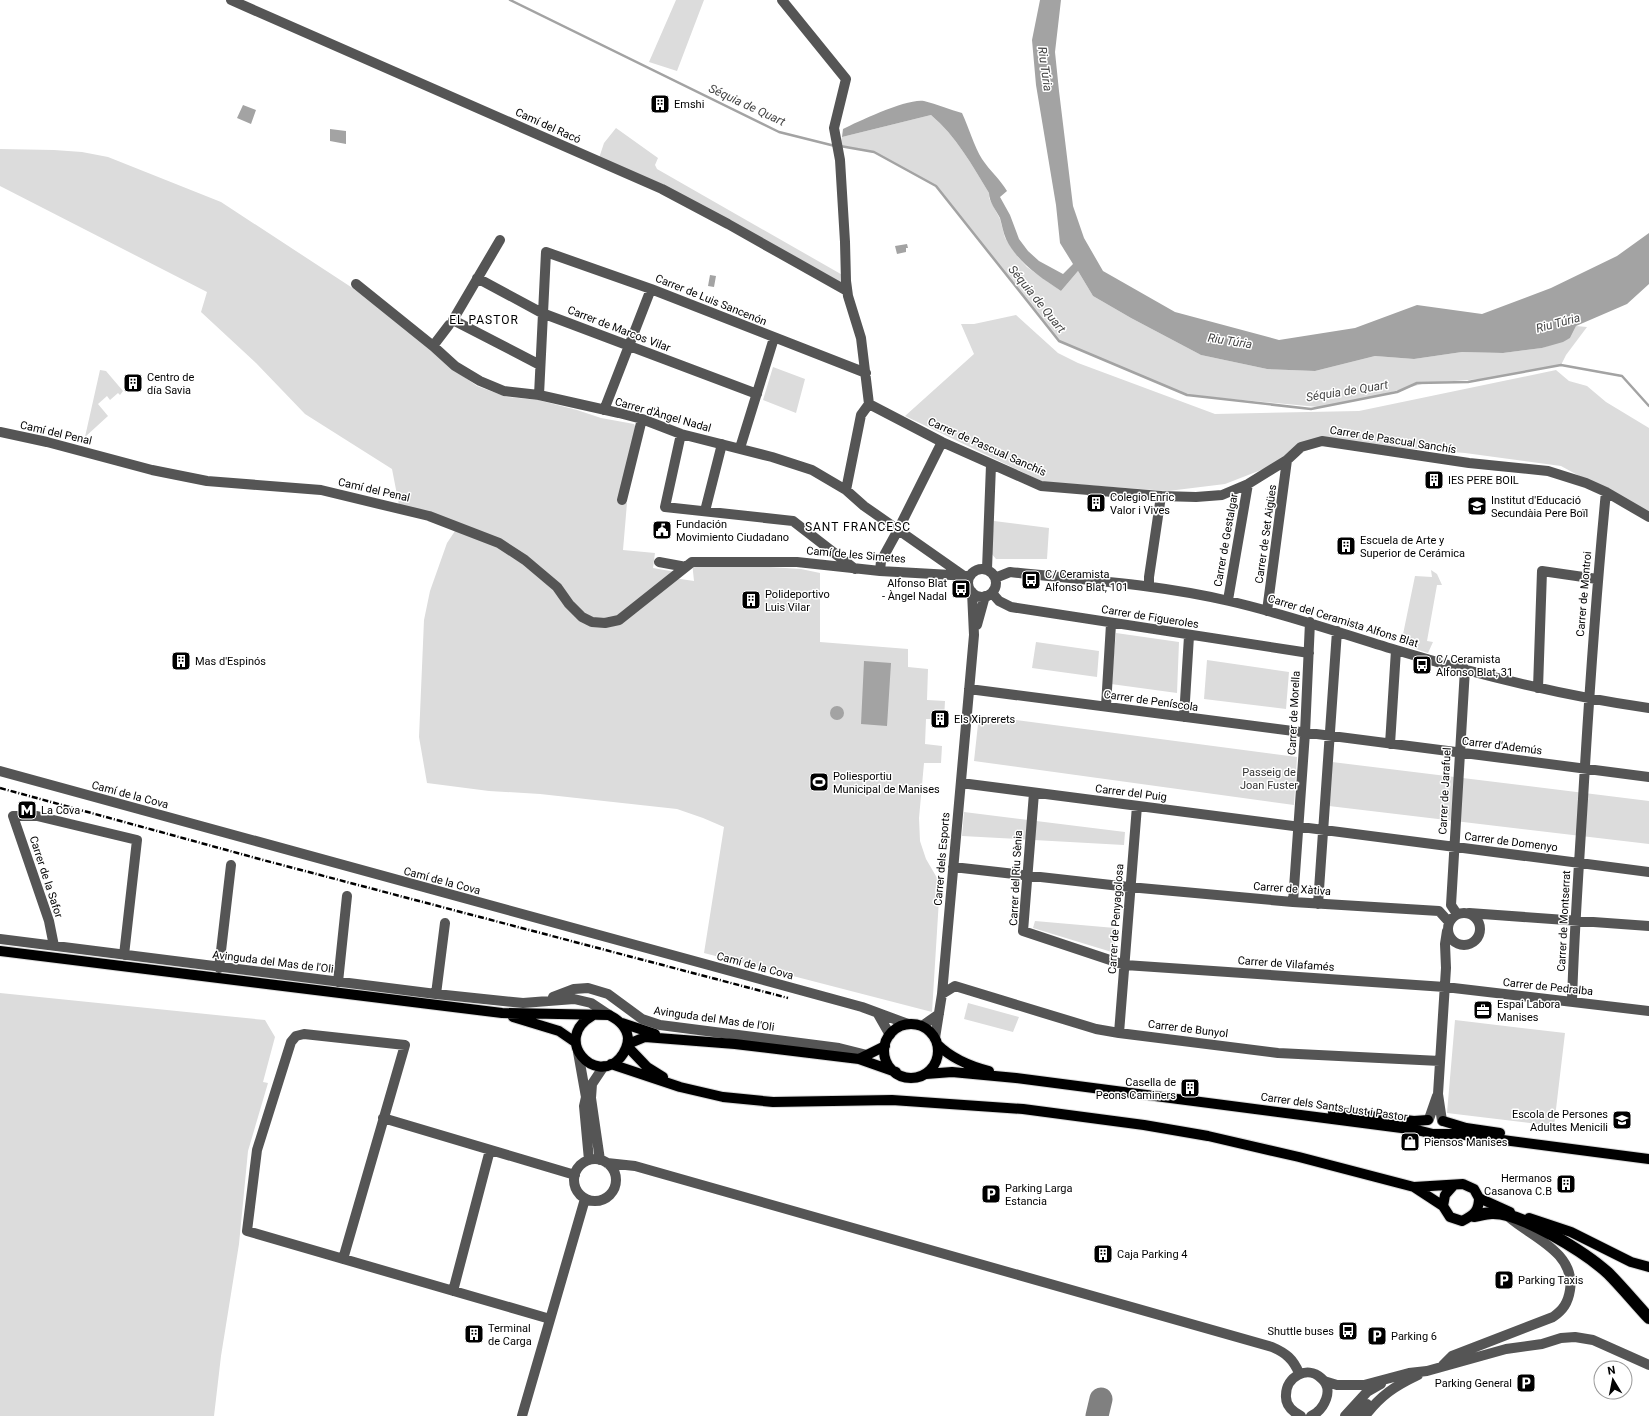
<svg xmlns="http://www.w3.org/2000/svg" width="1649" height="1416" viewBox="0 0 1649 1416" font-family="Roboto,sans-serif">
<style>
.green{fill:#dcdcdc}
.water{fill:#a3a3a3}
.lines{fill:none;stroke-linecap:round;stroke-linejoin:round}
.stream{stroke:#a3a3a3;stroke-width:2.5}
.taxiway{stroke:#808080;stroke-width:23}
.major-casing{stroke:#dbdbdb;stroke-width:12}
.highway-casing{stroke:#dbdbdb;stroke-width:14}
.minor{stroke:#555;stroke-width:10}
.major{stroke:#000;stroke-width:10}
.highway{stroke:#000;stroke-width:12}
.rail{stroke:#000;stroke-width:2.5;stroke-dasharray:6 2 1 2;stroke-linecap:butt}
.labels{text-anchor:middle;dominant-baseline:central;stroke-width:3;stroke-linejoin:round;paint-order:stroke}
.poi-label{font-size:11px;fill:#000;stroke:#fff;text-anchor:start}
.street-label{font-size:11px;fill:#000;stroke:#fff}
.park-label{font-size:11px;fill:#333;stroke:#fff}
.water-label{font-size:12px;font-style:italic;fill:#444;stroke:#fff}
.neighbourhood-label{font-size:12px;letter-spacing:1px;fill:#000;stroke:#fff}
</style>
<rect width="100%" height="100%" fill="#fff"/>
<path class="green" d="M676,0H704L677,71L649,62Z
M931,115C956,136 972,165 989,193V198L1000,219L1005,238L1018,257L1027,267L1061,291L1078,271L1093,296L1131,318L1201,355L1267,369L1315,371L1375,356L1414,359L1462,352L1503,353L1542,348L1570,338L1576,326L1587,327L1566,355L1561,365L1483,379L1426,383L1376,396L1318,407L1187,395L1059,341L936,186L874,152L840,146L842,137Z
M616,128L658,158L655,165L657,169L846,277L847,291L599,158L604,143Z
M0,149L54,150L82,152L108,157L221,202L351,287L427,341L453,369L477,386L507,397L538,400L577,410L601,418L634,424L636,428L627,470L617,502L627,503L623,550L655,553L653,568L676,572L659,589L674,578L694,581L692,562L801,569L820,573V642L908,649V667L928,669L927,700L945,701L944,719H926L925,744L942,746L941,763H924L919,818L920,841L926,859L940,883L932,1012L704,953L724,827L703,818L677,809L540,794L489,791L427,783L419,737L424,620L430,591L447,543L457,528C481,536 502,545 523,559C532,565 541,576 550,580L529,560L502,542L451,524L429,514L399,505L392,469L305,414L256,363L201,312L207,292L0,186Z
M1016,315L1058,353L1078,363L1215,414L1359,411L1556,370L1569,381L1587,386L1606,402L1649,428V514L1561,466L1465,453L1323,441L1287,460L1225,484L1168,491L1043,482L905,416L974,354L961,324H974Z
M773,367L805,379L796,413L763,400Z
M100,370L106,371L123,391L120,395L118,393L110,400L107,396L98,404L108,416L85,437Z
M994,521L1049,528L1047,559H996L991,553Z
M1431,570L1437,574L1442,585H1437L1427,641L1433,642L1428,653L1401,644L1415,576L1432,577Z
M1116,633L1179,642L1177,693L1111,684Z
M1036,642L1099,651L1097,677L1032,668Z
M1207,660L1289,672L1286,709L1204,699Z
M979,715L1297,757L1294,805L974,761Z
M1332,762L1649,801V844L1329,806Z
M964,812L1125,832L1124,845L962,836Z
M1035,921L1115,928V953L1033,928Z
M0,993L265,1020L275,1037L263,1082L268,1083L248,1151L239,1244L221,1356L214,1416H0Z
M968,1003L1019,1017L1013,1032L964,1019Z
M1455,1020L1565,1033L1554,1126L1447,1113Z"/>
<path class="water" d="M1040,0H1061L1055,52L1059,91L1073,206L1084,238L1103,271L1175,312L1279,340L1355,328L1417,305L1482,314L1551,288L1617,256L1649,233V284L1627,304L1576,326L1570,338L1563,342L1542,348L1503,353L1462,352L1414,359L1375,356L1315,371L1267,369L1201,355L1131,318L1093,296L1078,271L1061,291C1039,276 1018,263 1006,239C1003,232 1002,225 1000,218C996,210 989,202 989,193C972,165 956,136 931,115L842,137L843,129C859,121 908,98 924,101C937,104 950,110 962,113C969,128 974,146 982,159C990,171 1000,179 1007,191L1000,197L1010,215L1019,239L1028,251L1039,261L1063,274L1073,264L1060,243L1056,205L1036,85L1032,40Z
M243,105L256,110L251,124L237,118Z
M330,129L346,131V144L330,141Z
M907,244L908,248H906V252L897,254L895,246Z
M710,275L716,276L714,287L708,286Z
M864,661L891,663L887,726L861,724Z
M830 713a7 7 0 1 1 14 0a7 7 0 1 1-14 0Z"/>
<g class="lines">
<path class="stream" d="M510,0L779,132L835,146
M840,146L874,152L936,186L1059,341L1187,395L1311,409L1397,392L1417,383L1468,382L1561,365L1622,376L1649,406"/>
<path class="taxiway" d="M1097,1416L1101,1399"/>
<g class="major-casing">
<path id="major" d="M0,951L502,1013L609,1015C619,1020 627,1027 628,1038C628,1046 625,1052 620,1058C595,1086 552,1039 592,1016
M513,1017L559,1031L575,1042
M622,1023L655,1034
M884 1051a27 27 0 1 1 54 0a27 27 0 1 1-54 0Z
M628,1044L645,1037L735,1044L859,1059L896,1072
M937,1044C952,1059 969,1066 989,1071
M627,1046L647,1067L663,1077
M859,1059L885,1046
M611,1064L680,1087L723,1097L773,1102L892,1100L1023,1109L1144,1125L1208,1136L1299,1157L1414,1187L1463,1184L1474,1189L1479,1198L1510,1212
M926,1074L952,1072L1016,1078L1417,1130L1433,1134H1457L1649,1159
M1333,1112L1414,1121L1428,1120
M1443,1121L1466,1128L1500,1133
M1414,1187L1443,1206L1450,1217L1462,1221C1474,1215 1479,1211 1479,1198
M1443,1206L1445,1195L1453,1186
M1529,1218L1571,1232L1631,1262L1649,1267"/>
</g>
<g class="highway-casing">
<path id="highway" d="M1474,1216C1480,1215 1486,1213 1492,1213C1521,1212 1586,1253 1608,1273C1622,1287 1635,1303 1649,1318"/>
</g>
<path class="minor" d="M231,0L662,189L728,224L847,291
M782,0L846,79L834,128L840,160L845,242L846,281L848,296L861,338L869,404L861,415L846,490
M500,240L453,320L540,365
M477,278L542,313L757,394
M356,284L433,346L455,366L480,381L504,391L539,395L619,413L642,419L681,434L772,457L812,470L846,490L864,506L964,576
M433,346L449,325
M539,395L546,252L651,289L866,373
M869,404L942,442L1041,486L1161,496L1196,497L1222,495L1248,484L1287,460L1301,447L1322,441L1469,463L1548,471L1586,483L1606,492L1649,517
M604,410L651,289
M0,432L47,442L152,470L207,481L321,490L429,516L499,543L525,560L557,587L569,604L582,617L592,622L605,623L619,620L692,562H797L880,571L969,576
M681,434L665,507L793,521L855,569
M740,448L774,338
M622,500L642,419
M705,511L722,444
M659,562L686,567
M987,569L991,465
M968 583a14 14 0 1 1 28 0a14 14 0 1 1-28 0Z
M880,571L881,561L898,530L942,442
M995,578L1010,572C1083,580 1157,584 1229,601C1286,614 1340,633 1396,650C1479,675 1563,696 1649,708
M1149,587V577L1161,496
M992,593L999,601L1011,607L1309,653
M1228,600L1248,484
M1267,611L1287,460
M977,625L985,596
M1538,688L1542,571L1597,579
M969,689L1649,777
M1106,706L1111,624
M1184,717L1189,636
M1390,744L1396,650
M0,771L862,1007L908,1024
M961,783L1649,872
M1034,793L1023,931L1125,965L1445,987L1649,1011
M953,867L1129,887L1293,902L1439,911L1449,922
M1293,902L1305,733L1310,622
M1318,904L1337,631
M1469,913L1649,926
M1448 929a16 16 0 1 1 32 0a16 16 0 1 1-32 0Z
M1457,914L1451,905L1465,669
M0,939L436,994L523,1003L574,999L591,1003L609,1015
M54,946L49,921L13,816H37L137,840L124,955
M219,968L231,865
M338,982L347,896
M436,994L445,923
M942,994L955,986L1096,1029L1119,1033L1278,1053L1440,1061
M553,997L574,989L588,988L608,994L642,1019L660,1025L839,1048L867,1055
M1572,1001C1574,933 1579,866 1583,799C1589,696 1596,594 1606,492
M878,1014L890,1035
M922,1026L939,1014
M1119,1033L1137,806
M935,1038L942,994L974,635L972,592
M578,1052L586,1097L584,1106L589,1160
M383,1118L575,1175
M1429,1119L1437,1096
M1442,1121L1438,1094L1446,968L1445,944L1447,931
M574 1180a21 21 0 1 1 42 0a21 21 0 1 1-42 0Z
M600,1160L591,1098L592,1084L604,1066
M607,1163L635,1166L1272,1347C1286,1353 1293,1359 1299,1373
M343,1259L405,1045L304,1034L296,1036L291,1042L257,1150L247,1231L550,1319
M453,1291L490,1150
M1443,1365L1452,1356L1553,1317C1563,1310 1568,1303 1570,1290C1576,1253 1532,1237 1510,1218
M1324,1381L1337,1385H1364L1409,1373L1427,1371L1506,1349L1542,1344L1561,1338L1575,1337L1593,1340L1649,1365
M522,1416L585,1199
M1301,1416C1293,1412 1285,1406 1286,1395C1286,1377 1307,1365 1321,1378C1335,1389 1324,1410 1311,1416
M1345,1416L1367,1392L1381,1384
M1356,1416L1367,1404
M1365,1416C1381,1395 1395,1386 1418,1375"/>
<use href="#major" class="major"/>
<use href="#highway" class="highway"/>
<path class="rail" d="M0,788L263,860L788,998"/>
</g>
<defs>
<g id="building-square" transform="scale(1)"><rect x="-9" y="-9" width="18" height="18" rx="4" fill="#000" stroke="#fff"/><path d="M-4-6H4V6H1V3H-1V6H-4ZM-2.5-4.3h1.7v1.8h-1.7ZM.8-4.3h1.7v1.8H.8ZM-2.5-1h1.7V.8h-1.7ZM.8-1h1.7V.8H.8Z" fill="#fff"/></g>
<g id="school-square" transform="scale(1)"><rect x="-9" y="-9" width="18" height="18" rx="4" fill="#000" stroke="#fff"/><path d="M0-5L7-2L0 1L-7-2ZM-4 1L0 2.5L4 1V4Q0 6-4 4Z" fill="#fff"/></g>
<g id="civic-square" transform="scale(1)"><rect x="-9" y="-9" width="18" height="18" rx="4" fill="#000" stroke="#fff"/><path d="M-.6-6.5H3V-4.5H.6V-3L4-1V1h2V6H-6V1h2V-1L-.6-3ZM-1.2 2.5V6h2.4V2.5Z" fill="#fff"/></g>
<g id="bus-square" transform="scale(1)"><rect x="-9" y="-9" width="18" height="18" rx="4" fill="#000" stroke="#fff"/><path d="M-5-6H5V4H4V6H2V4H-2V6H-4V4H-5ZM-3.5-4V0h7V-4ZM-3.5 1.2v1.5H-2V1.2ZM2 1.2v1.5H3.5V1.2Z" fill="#fff"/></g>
<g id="stadium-square" transform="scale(1)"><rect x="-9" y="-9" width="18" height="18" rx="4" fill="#000" stroke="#fff"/><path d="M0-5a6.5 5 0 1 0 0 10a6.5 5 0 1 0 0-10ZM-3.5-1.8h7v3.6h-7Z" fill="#fff"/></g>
<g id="metro-square" transform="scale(1)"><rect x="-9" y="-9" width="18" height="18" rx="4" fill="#000" stroke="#fff"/><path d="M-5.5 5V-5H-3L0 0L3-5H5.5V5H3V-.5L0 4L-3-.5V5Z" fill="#fff"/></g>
<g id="office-square" transform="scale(1)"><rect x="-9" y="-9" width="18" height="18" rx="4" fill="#000" stroke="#fff"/><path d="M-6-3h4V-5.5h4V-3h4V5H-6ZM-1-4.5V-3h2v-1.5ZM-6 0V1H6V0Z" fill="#fff"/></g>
<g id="shop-square" transform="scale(1)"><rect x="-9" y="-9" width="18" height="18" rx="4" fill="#000" stroke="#fff"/><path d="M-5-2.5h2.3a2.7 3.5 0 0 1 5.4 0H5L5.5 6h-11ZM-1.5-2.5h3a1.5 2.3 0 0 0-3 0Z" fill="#fff"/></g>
<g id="parking-square" transform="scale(1)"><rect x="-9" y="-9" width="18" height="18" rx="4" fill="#000" stroke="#fff"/><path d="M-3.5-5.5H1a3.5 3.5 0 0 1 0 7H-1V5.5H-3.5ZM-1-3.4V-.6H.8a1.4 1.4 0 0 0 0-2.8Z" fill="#fff"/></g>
</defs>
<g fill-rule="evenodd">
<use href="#building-square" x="660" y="104"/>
<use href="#building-square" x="133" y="383"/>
<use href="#building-square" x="1434" y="480"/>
<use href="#building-square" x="1096" y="503"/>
<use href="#school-square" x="1477" y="506"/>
<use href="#civic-square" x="662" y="530"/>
<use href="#building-square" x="1346" y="546"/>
<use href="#bus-square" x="1031" y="580"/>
<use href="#bus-square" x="961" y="589"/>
<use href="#building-square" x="751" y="600"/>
<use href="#building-square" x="181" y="661"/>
<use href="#bus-square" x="1422" y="665"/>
<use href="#building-square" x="940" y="719"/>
<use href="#stadium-square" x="819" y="782"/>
<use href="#metro-square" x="27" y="810"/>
<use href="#office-square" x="1483" y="1010"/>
<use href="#building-square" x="1190" y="1088"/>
<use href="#school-square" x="1622" y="1120"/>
<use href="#shop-square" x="1410" y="1142"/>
<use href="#building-square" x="1566" y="1184"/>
<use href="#parking-square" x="991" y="1194"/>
<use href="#building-square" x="1103" y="1254"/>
<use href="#parking-square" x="1504" y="1280"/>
<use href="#bus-square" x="1348" y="1331"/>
<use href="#building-square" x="474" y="1334"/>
<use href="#parking-square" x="1377" y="1336"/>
<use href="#parking-square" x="1526" y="1383"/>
</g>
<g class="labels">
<g class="poi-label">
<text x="674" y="104">Emshi</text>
<text x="147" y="377">Centro de<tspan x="147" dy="13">día Savia</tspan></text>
<text x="1448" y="480">IES PERE BOIL</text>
<text x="1110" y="497">Colegio Enric<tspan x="1110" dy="13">Valor i Vives</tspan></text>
<text x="1491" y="500">Institut d'Educació<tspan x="1491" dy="13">Secundàia Pere Boïl</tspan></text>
<text x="676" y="524">Fundación<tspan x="676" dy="13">Movimiento Ciudadano</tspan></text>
<text x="1360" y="540">Escuela de Arte y<tspan x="1360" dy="13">Superior de Cerámica</tspan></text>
<text x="1045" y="574">C/ Ceramista<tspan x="1045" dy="13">Alfonso Blat, 101</tspan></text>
<text x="947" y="583" text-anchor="end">Alfonso Blat<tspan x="947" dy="13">- Àngel Nadal</tspan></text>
<text x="765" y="594">Polideportivo<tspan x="765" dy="13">Luis Vilar</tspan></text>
<text x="1436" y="659">C/ Ceramista<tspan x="1436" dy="13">Alfonso Blat, 31</tspan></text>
<text x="195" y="661">Mas d'Espinós</text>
<text x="954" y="719">Els Xiprerets</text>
<text x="833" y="776">Poliesportiu<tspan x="833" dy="13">Municipal de Manises</tspan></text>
<text x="41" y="810">La Cova</text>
<text x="1497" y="1004">Espai Labora<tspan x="1497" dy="13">Manises</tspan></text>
<text x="1176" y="1082" text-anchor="end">Casella de<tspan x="1176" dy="13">Peons Caminers</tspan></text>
<text x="1608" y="1114" text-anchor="end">Escola de Persones<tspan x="1608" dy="13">Adultes Menicili</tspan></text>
<text x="1424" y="1142">Piensos Manises</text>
<text x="1552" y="1178" text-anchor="end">Hermanos<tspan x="1552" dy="13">Casanova C.B</tspan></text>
<text x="1005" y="1188">Parking Larga<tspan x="1005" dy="13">Estancia</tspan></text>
<text x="1117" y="1254">Caja Parking 4</text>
<text x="1518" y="1280">Parking Taxis</text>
<text x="488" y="1328">Terminal<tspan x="488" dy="13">de Carga</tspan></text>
<text x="1334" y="1331" text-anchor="end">Shuttle buses</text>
<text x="1391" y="1336">Parking 6</text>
<text x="1512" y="1383" text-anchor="end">Parking General</text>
</g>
<g class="street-label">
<text transform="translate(548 126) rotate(24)">Camí del Racó</text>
<text transform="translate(711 300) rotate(22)">Carrer de Luis Sancenón</text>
<text transform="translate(619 329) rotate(21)">Carrer de Marcos Vilar</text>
<text transform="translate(663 415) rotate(16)">Carrer d'Àngel Nadal</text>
<text transform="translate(56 433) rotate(13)">Camí del Penal</text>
<text transform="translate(1393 440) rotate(9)">Carrer de Pascual Sanchís</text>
<text transform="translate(987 447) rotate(24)">Carrer de Pascual Sanchís</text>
<text transform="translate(374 490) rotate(13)">Camí del Penal</text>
<text transform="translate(1266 534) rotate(-82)">Carrer de Set Aigües</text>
<text transform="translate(1226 540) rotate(-80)">Carrer de Gestalgar</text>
<text transform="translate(856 555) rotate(5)">Camí de les Simetes</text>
<text transform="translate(1584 594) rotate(-85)">Carrer de Montroi</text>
<text transform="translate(1150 617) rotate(9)">Carrer de Figueroles</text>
<text transform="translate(1343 621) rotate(17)">Carrer del Ceramista Alfons Blat</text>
<text transform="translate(1151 701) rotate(8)">Carrer de Peníscola</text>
<text transform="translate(1294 713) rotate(-87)">Carrer de Morella</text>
<text transform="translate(1502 746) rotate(7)">Carrer d'Ademús</text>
<text transform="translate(1445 791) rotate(-87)">Carrer de Jarafuel</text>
<text transform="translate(1131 793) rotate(7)">Carrer del Puig</text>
<text transform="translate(130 795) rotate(15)">Camí de la Cova</text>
<text transform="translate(1511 842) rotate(7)">Carrer de Domenyo</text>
<text transform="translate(942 859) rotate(-85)">Carrer dels Esports</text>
<text transform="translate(46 877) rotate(72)">Carrer de la Safor</text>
<text transform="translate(1016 878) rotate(-87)">Carrer del Riu Sènia</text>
<text transform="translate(442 881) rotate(15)">Camí de la Cova</text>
<text transform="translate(1292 889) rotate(4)">Carrer de Xàtiva</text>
<text transform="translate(1116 919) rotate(-86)">Carrer de Penyagolosa</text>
<text transform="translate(1564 921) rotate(-87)">Carrer de Montserrat</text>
<text transform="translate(273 962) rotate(7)">Avinguda del Mas de l'Oli</text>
<text transform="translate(1286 964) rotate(4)">Carrer de Vilafamés</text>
<text transform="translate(755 966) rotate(15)">Camí de la Cova</text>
<text transform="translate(1548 987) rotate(6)">Carrer de Pedralba</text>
<text transform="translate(714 1019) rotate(8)">Avinguda del Mas de l'Oli</text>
<text transform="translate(1188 1029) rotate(7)">Carrer de Bunyol</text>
<text transform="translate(1334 1107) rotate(8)">Carrer dels Sants Just i Pastor</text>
</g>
<g class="park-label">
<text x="1269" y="772">Passeig de<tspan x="1269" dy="13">Joan Fuster</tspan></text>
</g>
<g class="water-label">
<text transform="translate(1045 69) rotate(82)">Riu Túria</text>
<text transform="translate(747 105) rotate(25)">Séquia de Quart</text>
<text transform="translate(1037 299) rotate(51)">Séquia de Quart</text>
<text transform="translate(1558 323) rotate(-15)">Riu Túria</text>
<text transform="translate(1230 341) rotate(9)">Riu Túria</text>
<text transform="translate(1347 391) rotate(-9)">Séquia de Quart</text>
</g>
<g class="neighbourhood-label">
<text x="484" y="320">EL PASTOR</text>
<text x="858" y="527">SANT FRANCESC</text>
</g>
</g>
<g transform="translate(1613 1380) rotate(350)"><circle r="19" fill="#ffffff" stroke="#999999"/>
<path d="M0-3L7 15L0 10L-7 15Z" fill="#000000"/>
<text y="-6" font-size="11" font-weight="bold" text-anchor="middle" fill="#000000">N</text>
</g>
</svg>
